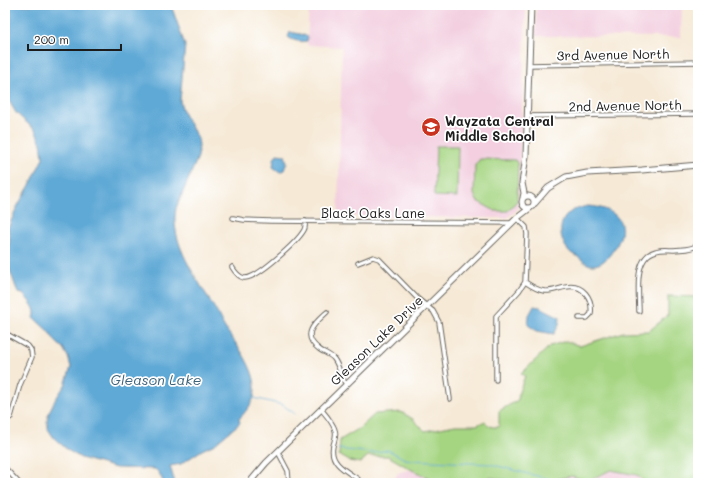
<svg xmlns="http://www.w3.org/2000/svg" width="703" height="488" viewBox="0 0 703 488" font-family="Mali,sans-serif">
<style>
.built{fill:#f3cfdf}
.green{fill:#a6d582;stroke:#61784f}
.water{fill:#5ea9d6;stroke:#3d6279}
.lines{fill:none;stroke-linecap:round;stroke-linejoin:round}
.stream{stroke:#5ea9d6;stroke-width:1}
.street-casing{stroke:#68645d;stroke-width:5.5}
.secondary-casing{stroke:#68645d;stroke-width:7}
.street{stroke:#fff;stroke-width:3.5}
.secondary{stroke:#fff;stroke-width:5}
.labels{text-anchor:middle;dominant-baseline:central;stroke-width:3.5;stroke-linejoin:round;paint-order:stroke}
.street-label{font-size:13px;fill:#1c1c1c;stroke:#fff}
.poi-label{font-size:13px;font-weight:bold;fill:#1c1c1c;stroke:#fff;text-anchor:start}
.water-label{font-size:14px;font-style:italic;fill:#3d6279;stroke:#fff}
</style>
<rect width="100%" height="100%" fill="#fff"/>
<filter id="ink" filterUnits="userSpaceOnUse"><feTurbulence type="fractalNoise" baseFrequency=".025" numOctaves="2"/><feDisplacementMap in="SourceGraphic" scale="8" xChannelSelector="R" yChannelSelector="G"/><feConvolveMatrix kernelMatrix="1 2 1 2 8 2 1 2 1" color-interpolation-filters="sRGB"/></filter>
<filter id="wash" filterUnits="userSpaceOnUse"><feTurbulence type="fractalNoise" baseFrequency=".012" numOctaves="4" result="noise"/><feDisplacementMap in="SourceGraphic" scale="16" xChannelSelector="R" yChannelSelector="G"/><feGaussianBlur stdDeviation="0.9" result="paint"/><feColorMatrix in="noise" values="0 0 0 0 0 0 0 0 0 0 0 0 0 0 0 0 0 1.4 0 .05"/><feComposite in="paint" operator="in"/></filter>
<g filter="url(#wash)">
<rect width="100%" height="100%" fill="#f6e9d5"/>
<path class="built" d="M309,5H526L518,209L507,218L338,216L342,47L307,45Z
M536,5H698V6L682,7L681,37L536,36Z
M412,470L440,483H393L394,479L398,473L404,471Z
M611,470L637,475L645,483H558L557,479L572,476L587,481Z
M489,477L509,481L511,483H485Z"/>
<path class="green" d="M436,146H458L457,197L434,196Z
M480,159L515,160L518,164L517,201L508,211H495L477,201L474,194L475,165Z
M668,296L698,297V483H645L637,475L611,470L587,481L572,476L557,479L558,483H511L509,481L489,477L485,483H440L412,470L388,456H368L360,463L349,461L339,455L340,440L360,428L375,414L401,412L413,419L425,431L455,425H477L485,421L487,425L493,427H499V411L518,400L519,392L525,376L521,374L550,346L566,341L580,346L623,332L649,331L668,315Z"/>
<path class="water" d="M5,5H171L185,45L180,101L183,112L198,139L199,145L198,157L176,208C169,244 198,279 215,309C219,315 221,322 225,328C237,345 256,369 255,390C255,402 246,411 239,419L240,423L215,444L202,450L181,464L170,466L175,483H164L159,473L155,469L116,468L81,458L69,451L54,438L48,429L47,421L49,412L55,400L65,385L71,367L68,357L63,348L56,342L48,331L34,318C38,309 29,301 23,294L18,293L5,257L10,241L8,228L18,205L30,185L43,158L41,143L35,130L16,113L5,94Z
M290,32L305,35L308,37L307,41C301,42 293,41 288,37Z
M277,154L285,155L287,162L284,170L280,172L273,167L274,159Z
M587,206C614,207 632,222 615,248C609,256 604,264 594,265C587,266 583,260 578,257C575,255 571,254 568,250C560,240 557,224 568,214C573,209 580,208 587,206Z
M534,306L540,307L560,317L559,325L554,334L537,331L528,325L529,315Z"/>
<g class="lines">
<path class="stream" d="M5,239L10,241
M254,398L283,405L295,414
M338,449L373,453L388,450L405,459L412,460L490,464L564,483"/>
</g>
</g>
<g filter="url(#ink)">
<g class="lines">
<g class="street-casing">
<path id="street" d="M529,65L698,62
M527,116L698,114
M233,218L244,220L270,221L512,223
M358,263L373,257L379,259L418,299L433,311L439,322L450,399
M232,267C235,272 239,277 244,278C256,280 298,241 304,230C306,227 305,224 305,221
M525,282C531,286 537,290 544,291C552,292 559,288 566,287C583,284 593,298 591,314L587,318H579
M639,311C639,293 633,257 656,251C662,249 668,250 674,250C682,249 691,250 698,245
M327,312C315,323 300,335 319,349C324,353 330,354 334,359C340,367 340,377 346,384
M5,333L28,346L31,350L32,357L20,385L11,417L5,421
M496,380V316L519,291L525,282L527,234L526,227L517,218
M321,409C326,415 333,423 335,430C337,436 334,441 333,446C329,463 346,471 358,479
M278,452L288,471L289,483
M5,468L19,483"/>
</g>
<g class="secondary-casing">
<path id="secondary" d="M522 202a6 6 0 1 1 12 0a6 6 0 1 1-12 0Z
M523,198L524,193L522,183L526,156L531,5
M535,203L548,188L566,177L587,173L642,170L698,165
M249,483L266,463L517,218L530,208"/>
</g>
<use href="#street" class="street"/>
<use href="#secondary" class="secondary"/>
</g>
</g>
<defs>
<g id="school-disc" transform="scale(1)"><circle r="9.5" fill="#c8321e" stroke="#fff"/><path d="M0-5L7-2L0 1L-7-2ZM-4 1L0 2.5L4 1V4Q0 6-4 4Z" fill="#fff"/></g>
</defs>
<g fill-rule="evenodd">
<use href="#school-disc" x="431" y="127"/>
</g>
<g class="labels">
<g class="street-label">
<text transform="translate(613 54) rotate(-1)">3rd Avenue North</text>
<text transform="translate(625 105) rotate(-1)">2nd Avenue North</text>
<text x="373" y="212">Black Oaks Lane</text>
<text transform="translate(376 340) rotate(-44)">Gleason Lake Drive</text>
</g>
<g class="poi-label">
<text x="445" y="120">Wayzata Central<tspan x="445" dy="15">Middle School</tspan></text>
</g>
<g class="water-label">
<text x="156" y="379">Gleason Lake</text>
</g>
</g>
<rect width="703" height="488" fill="none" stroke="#fff" stroke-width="20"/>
<path d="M28 44v6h93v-6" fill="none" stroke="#1c1c1c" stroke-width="2"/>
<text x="34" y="44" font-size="12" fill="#1c1c1c" stroke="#ffffff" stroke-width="3" paint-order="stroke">200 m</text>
</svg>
